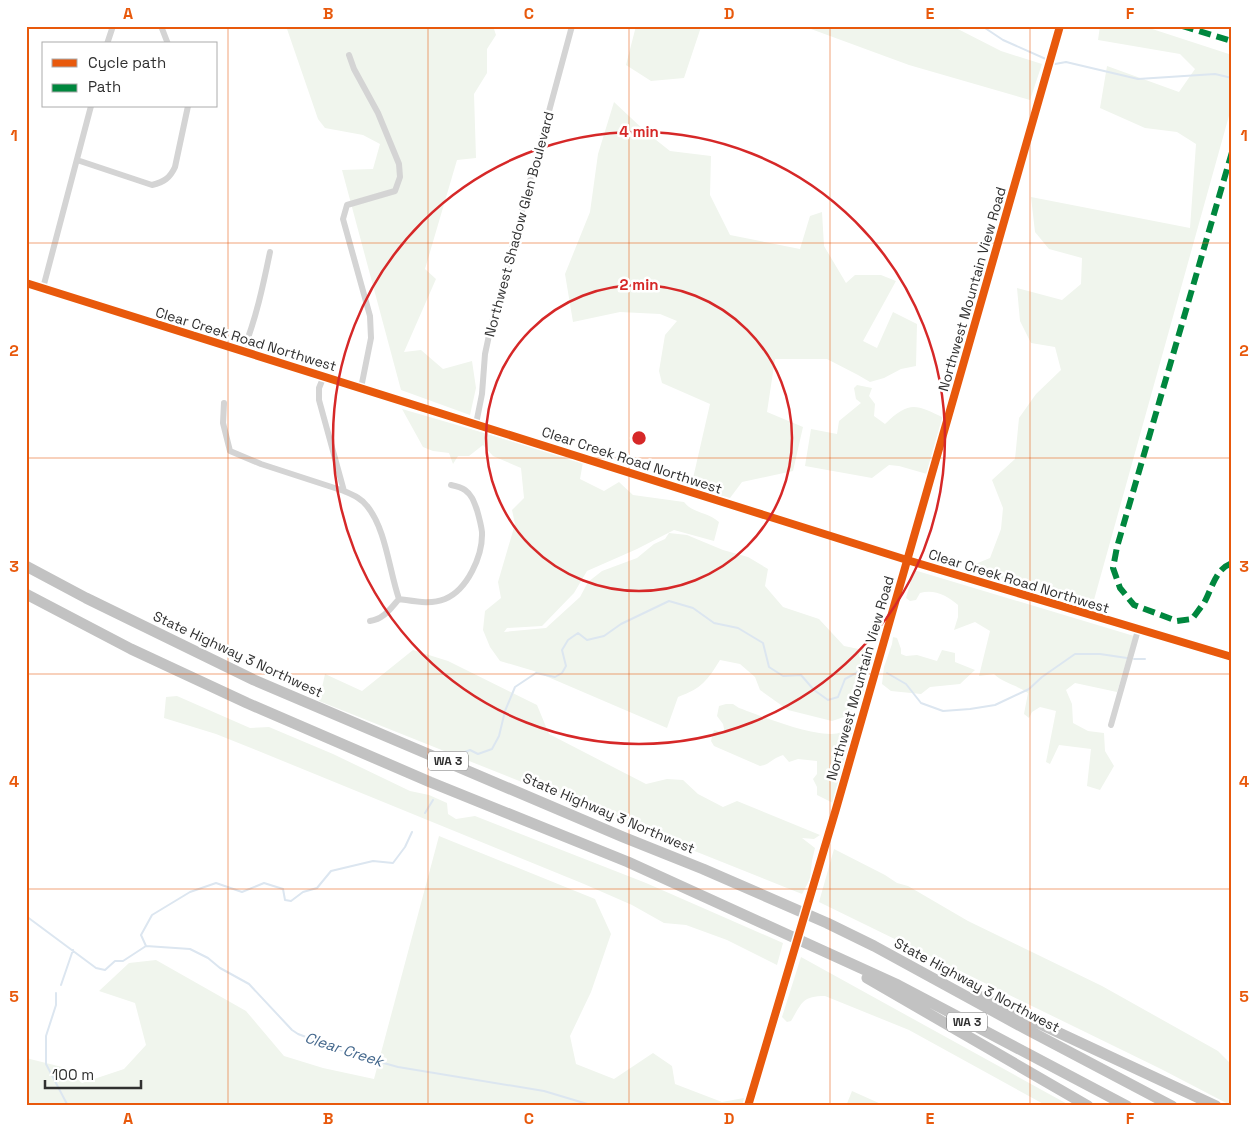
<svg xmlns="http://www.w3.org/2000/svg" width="1258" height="1132" viewBox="0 0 1258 1132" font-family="'Space Grotesk',sans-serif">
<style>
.green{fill:#f0f5ed}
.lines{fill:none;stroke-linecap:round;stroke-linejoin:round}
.stream{stroke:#dce6f0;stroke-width:2}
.minor{stroke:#d4d4d4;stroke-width:6}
.tertiary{stroke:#d4d4d4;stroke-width:8}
.secondary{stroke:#cecece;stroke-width:9}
.motorway{stroke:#c2c2c2;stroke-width:11}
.quiet{stroke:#00873e;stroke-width:6;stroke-dasharray:12 6;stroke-linecap:butt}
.cycleway-casing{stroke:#fff;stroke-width:11}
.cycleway{stroke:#e8590c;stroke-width:8}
.grid{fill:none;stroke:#e8590c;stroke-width:1;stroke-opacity:0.55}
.ring{fill:none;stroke:#d62828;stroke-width:2.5}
.labels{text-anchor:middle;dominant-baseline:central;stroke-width:5;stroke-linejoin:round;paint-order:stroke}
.shield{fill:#fff;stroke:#6e6e6e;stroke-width:1}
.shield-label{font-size:12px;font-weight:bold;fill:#303030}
.street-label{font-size:14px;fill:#303030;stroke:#fff}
.water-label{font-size:15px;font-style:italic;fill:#43678c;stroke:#fff}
.centre{fill:#d62828;stroke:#fff;stroke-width:2.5}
.ring-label{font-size:15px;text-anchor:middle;font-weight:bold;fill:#d62828;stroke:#fff;stroke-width:5;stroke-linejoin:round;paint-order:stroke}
.neatline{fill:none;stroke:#e8590c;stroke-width:2}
.grid-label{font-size:16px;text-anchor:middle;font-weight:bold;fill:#e8590c}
</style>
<rect width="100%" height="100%" fill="#fff"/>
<path class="green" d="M286,26H493L496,35L487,49V73L474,94L476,158L457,160L425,269L436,279L404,352L421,350L443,369L472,361L476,388L470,415L401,390L342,170L373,169L380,144L363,135L325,128L318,119Z
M636,26H952L1001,51L1042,64L1030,100L909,65L811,29L701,27L684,78L651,81L626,65Z
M1100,26H1143L1232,55V105L1092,607L997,578L968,567L990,558L1001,529L1003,508L992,480L1015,459L1019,418L1036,394L1061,370L1055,347L1031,343L1020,321L1017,288L1062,300L1081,284L1082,258L1049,249L1035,232L1031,197L1190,228L1196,144L1177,132L1145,128L1100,108L1107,66L1179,92L1195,69L1180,54L1098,40Z
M614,102L646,132L670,151L711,156L710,195L730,235L800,249L810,216L822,212L824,246L846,283L855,275H881L896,281L863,341L877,348L893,312L917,324L916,366L901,369L884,378L870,382L858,375L827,359H775L767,412L803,427L793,471L742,482L730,498L691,487L710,404L662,383L659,371L665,335L677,321L660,314L620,312L573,322L565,274L590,212L598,154Z
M857,385L872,388L869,396L875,404L874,416L885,424C910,400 916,405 944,418L927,474L899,466L889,465L872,478L805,466L811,429L837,434L839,421L861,403L856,399L854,388Z
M402,409L583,462L580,479L604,491L619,482L633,495L684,502C692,513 708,512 719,522L714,541L674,530L637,549L587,571L574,593L542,626L507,628L504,632L546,628L580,597L588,582L602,571L637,558L654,544L665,539L669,533L687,535L723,550L748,557L768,569L765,586L783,607L819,619L844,646L859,649L875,647L861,702L844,717L832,721L788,710L760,690L755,677L740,664L720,660C707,681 702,688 678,697L667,728L534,671L500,661L490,647L483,630L485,611L501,598L498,582L515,524L512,510L524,498L521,468L493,456L483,445L469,456H458L453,464L449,453L433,451L423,447Z
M914,570L1134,636L1117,692L1075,683L1066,690L1072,704L1073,723L1088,731L1104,733L1105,751L1114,766L1100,790L1087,786L1091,749L1059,745L1050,764L1046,762L1056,711L1040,707L1032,712L1029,718L1024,714L1028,693C1017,685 1003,683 994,674L979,676L990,631L975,622L954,630L958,617V605C947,596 935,589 920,593L916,600L910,601L906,598Z
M893,637L897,638L901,649V654L906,656L917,655L937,661L942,650L955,653V662L975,670L960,684L930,687L921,694L891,691L882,684L884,667L892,644Z
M413,650L448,661L537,705L549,734L646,784L667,779L683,780L698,794L723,807L737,801L820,835L814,839L802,838L815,848L812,861L810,879L802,894L319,701L325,674L362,691Z
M177,696L250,728L269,727L333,754L410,791L429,795L447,803L448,814L456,819L475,816L646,883L783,943L777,965L727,940L686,925L664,923L632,905L584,884L256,750L216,734L164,718L166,697Z
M726,704H733L739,708C761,716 822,741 842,732C846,730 850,726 855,723L833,803L817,795V787L813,779L817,774V761L798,759L789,762L783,755C773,758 769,765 760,766L714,746L711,741L714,730L725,733L723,724L717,716L719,706Z
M439,836L595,899L611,934L591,992L570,1036L576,1064L614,1079L653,1053L672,1066L675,1084L722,1102L744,1098L742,1106H26V1058L66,1068L82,1083L124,1069L146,1045L135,1003L99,991L129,963L156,960L246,1011L284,1056L323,1068L374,1079Z
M834,849L885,875L897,883L908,886L968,921L1102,986L1218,1051L1232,1065V1106L1161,1069L819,902Z
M801,957L1040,1089L1071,1106H1047L909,1030L825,996C802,996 802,1003 791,1021L787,1022L782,1017Z
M852,1091L881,1104L880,1106H846Z"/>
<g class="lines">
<path class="stream" d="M982,26L1003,40L1048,60
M1052,62L1055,64L1066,62L1138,79L1215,74L1232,78
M1134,659H1145
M887,673L906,684L921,703L943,711L970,709L995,705L1029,689L1042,677L1075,654H1100L1127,658
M465,752L470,750L478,754L492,749L499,736L505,711L515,687L536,673L555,677L562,673L566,666L562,650L568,640L578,633L587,640L604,636L621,624L669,601L693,608L714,623L738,628L763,643L769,667L783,676L801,675L814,690L828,700L838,697L845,679L858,672L863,667
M425,813L433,800
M26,916L96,968L105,970L115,961H123L146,946L190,949L208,958L220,968L249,984L292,1030L298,1034L351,1054L398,1067L544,1091L594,1106
M146,946L141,935L152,915L190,892L216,883L242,892L264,883L283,889L285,900L291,901L303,892L317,888L331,871L373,861L393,863L405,847L412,832
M61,985L73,950
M56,993V1005L46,1036V1064L68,1106"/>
<path class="minor" d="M161,26L168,44
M107,44L113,26
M349,55L354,69L378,113L399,164L400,177L395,191L347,205L343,219L370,316L371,338L361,388
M77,160L152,185C164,182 170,178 175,167L188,106
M43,288L91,106
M243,351C256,319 263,286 270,252
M324,376L319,388V400L344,491
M224,403L223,423L230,451L261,464L344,491C353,495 361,498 367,506C386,529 389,570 399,599
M476,424L482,394L485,354L491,326L572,26
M399,599C414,601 430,605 445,599C467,590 483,556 482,532C481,524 479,517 477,510C474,502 472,495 465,490C461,487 456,486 451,485
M370,621C384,619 390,609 399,599
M1111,725L1138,630
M792,958L1060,26"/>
<path class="tertiary" d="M748,1106L792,958"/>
<path class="secondary" d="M26,283L907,560L1232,657"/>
<path class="motorway" d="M26,566L86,598L254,680L623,837L703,869L827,923L874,946L1026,1029L1172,1106
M26,594L131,649L247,703L430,782L628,862L898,985L1127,1106
M867,978L1088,1106
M980,996L1216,1106"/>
<path class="quiet" d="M1182,26L1232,41
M1232,152L1117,547L1113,568L1120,588L1134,605L1177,621L1192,619C1196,614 1200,608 1204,603C1212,589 1215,569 1232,563"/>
<g class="cycleway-casing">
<path id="cycleway" d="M26,283L907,560L1232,657
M748,1106L836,809L1060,26"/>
</g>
<use href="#cycleway" class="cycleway"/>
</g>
<path class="grid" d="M228,26V1106M428,26V1106M629,26V1106M830,26V1106M1030,26V1106M26,243H1232M26,458H1232M26,674H1232M26,889H1232"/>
<g class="ring">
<circle cx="639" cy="438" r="153"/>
<circle cx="639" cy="438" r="306"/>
</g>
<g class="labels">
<g class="shield">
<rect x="428" y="751.5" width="40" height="19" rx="4"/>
<rect x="947" y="1012.5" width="40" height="19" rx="4"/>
</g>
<g class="shield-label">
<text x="448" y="761">WA 3</text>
<text x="967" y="1022">WA 3</text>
</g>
<g class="street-label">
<text transform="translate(519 224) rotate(-75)">Northwest Shadow Glen Boulevard</text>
<text transform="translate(972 289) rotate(-74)">Northwest Mountain View Road</text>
<text transform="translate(246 339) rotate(17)">Clear Creek Road Northwest</text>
<text transform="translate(632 460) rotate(18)">Clear Creek Road Northwest</text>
<text transform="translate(1019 581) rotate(17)">Clear Creek Road Northwest</text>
<text transform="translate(238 654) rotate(25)">State Highway 3 Northwest</text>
<text transform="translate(860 678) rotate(-74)">Northwest Mountain View Road</text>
<text transform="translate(609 813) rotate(23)">State Highway 3 Northwest</text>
<text transform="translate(977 985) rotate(28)">State Highway 3 Northwest</text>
</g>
<g class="water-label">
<text transform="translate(344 1049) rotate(18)">Clear Creek</text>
</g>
</g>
<circle cx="639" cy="438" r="8" class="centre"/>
<g class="ring-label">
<text x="639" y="137">4 min</text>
<text x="639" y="290">2 min</text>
</g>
<rect width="1258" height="1132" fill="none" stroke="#ffffff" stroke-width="55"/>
<rect x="42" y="42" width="175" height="65" fill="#ffffff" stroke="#acacac"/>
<rect x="52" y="59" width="25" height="8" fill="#e8590c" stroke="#acacac"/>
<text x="88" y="68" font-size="15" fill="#303030">Cycle path</text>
<rect x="52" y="84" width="25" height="8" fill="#00873e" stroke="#acacac"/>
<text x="88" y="92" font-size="15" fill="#303030">Path</text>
<path d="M45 1080v8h96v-8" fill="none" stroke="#303030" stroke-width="2.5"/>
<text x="52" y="1080" font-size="15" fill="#303030" stroke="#ffffff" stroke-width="4" paint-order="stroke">100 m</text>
<rect x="28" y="28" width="1202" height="1076" class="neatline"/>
<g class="grid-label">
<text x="128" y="19">A</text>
<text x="328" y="19">B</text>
<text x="529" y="19">C</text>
<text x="729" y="19">D</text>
<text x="930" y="19">E</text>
<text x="1130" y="19">F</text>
<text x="14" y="141">1</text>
<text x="1244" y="141">1</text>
<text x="14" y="356">2</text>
<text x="1244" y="356">2</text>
<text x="14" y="572">3</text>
<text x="1244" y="572">3</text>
<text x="14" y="787">4</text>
<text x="1244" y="787">4</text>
<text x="14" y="1002">5</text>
<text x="1244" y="1002">5</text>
<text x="128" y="1124">A</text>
<text x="328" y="1124">B</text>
<text x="529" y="1124">C</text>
<text x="729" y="1124">D</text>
<text x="930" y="1124">E</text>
<text x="1130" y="1124">F</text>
</g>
</svg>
